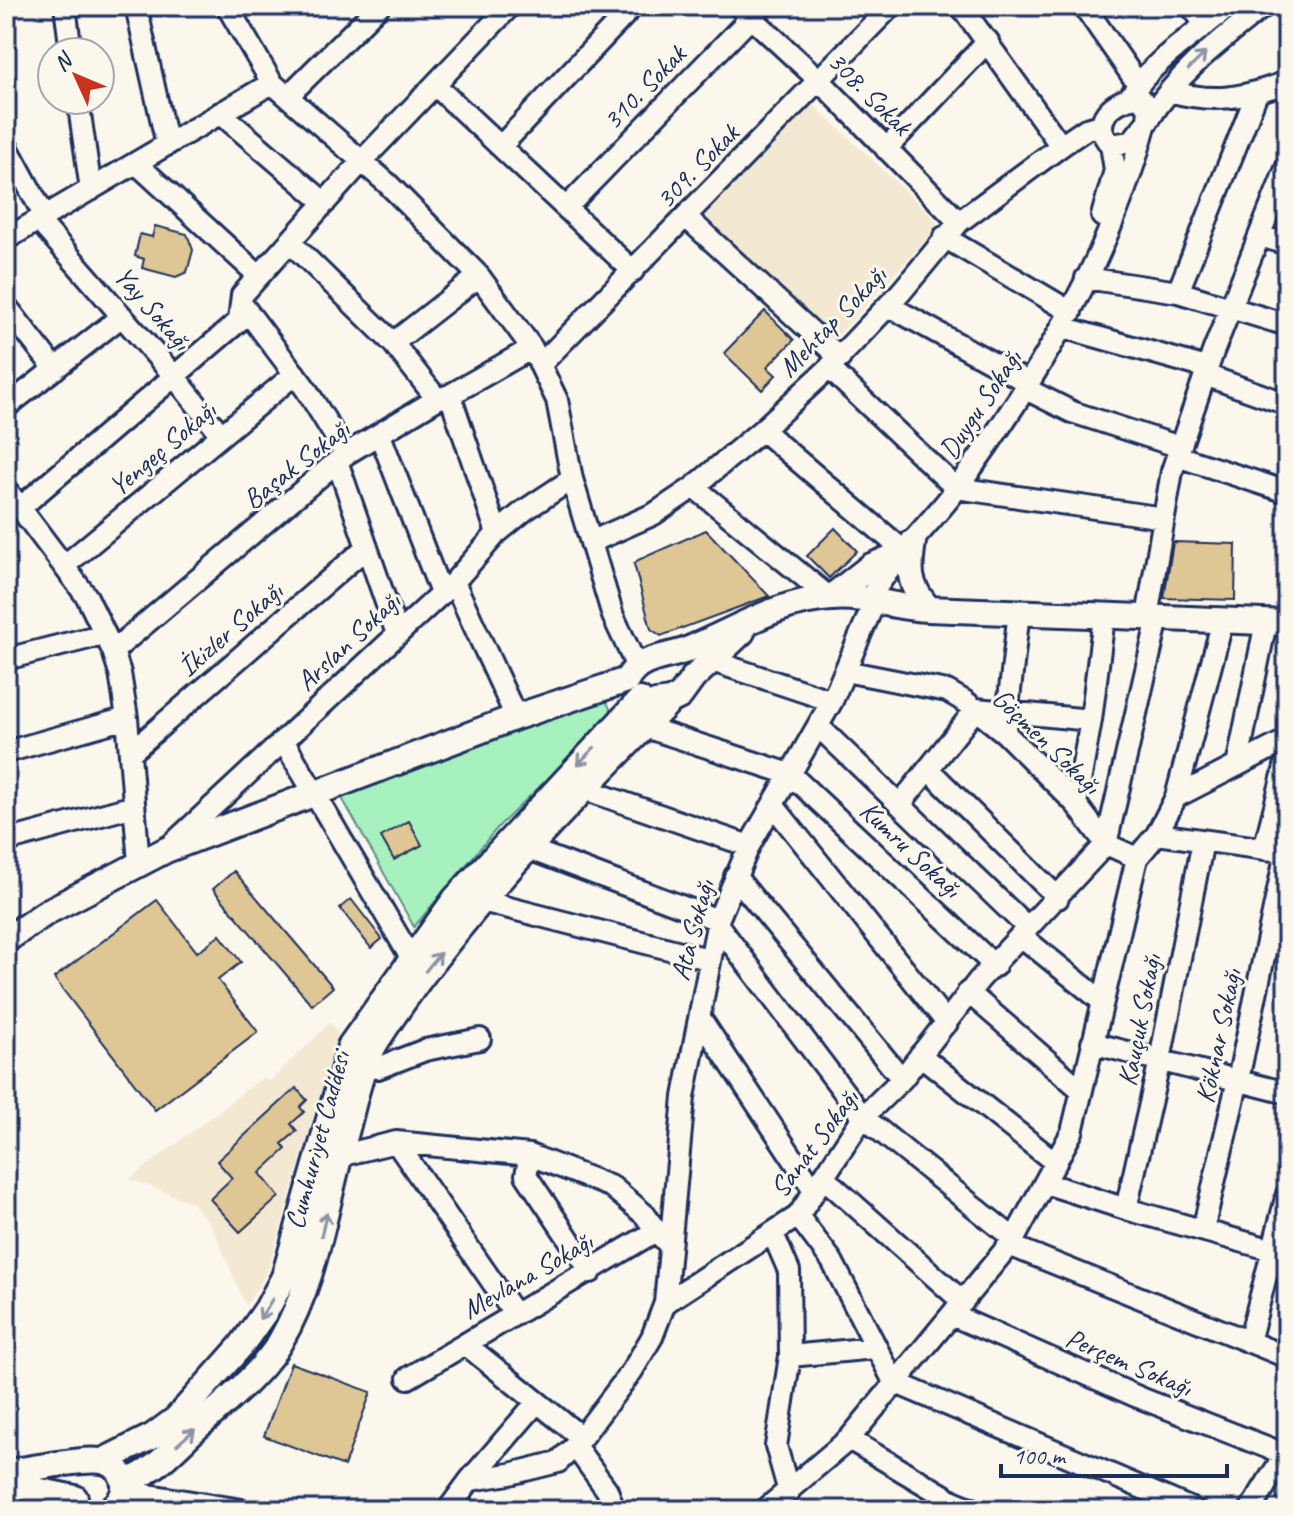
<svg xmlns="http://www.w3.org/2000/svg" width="1293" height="1516" viewBox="0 0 1293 1516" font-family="Caveat,sans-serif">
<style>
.built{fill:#f3e8d2}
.green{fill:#a7f1bf;stroke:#61908e;stroke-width:2}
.building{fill:#dfc695;stroke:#1b2f5e;stroke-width:2}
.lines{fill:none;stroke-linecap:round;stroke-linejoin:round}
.minor-casing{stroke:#1b2f5e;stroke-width:26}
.major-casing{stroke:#1b2f5e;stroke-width:30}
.minor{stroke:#fbf7ec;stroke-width:20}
.major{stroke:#fbf7ec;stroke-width:24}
.oneway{stroke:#8b93a5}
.labels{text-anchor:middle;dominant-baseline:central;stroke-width:6;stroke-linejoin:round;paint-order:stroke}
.street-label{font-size:28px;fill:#1b2f5e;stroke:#fbf7ec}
</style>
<rect width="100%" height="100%" fill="#fbf7ec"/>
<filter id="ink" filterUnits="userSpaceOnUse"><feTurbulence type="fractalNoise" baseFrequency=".0125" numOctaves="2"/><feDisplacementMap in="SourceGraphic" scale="16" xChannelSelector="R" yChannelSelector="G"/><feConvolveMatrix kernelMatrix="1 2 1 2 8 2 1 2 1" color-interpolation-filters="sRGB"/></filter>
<g filter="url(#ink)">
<path class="built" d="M813,104L935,219L938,227L836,337L826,338L698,217Z
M330,1023L338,1032L268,1270L246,1306L212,1226L191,1202L130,1179L263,1077L269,1082Z"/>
<path class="green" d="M605,698L613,715L498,827L414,927L342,798L354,788Z"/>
<path class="building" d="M155,226L187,234L193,250L187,272L176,277L142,268L144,259L135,256L140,234L152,237Z
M765,311L794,340L767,367L776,375L762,390L724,353Z
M835,528L857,551L829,578L807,556Z
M706,530L769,596L661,636L651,629L634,564L638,560Z
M1173,542L1236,544L1235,600L1164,598Z
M409,821L422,845L394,860L381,837Z
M234,871L333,987L312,1005L213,889Z
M351,899L382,939L371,948L340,908Z
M157,900L197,952L220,935L241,962L218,980L258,1032L155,1110L54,978Z
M296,1088L307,1100L300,1107L304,1112L291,1124L297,1131L282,1144L286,1149L260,1173L279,1197L240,1232L210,1199L232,1178L217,1161Z
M291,1363L371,1392L344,1466L264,1436Z"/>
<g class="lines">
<g class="minor-casing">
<path id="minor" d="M65,6L71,52
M136,6L167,145
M227,6L272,83L388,184L479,276L532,348L557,400L572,479L613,616L637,667
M739,6L820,81L959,222
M961,6L1061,146
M1084,6L1138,84
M1191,6L1206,25
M435,85L633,271
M1169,91C1215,104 1243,98 1287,82
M288,96L379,6
M1138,97L1149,106L1148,121L1131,142L1111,145C1088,122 1113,99 1138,97Z
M1129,98C1153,60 1196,33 1230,6
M78,100L91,190
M220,113L325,203
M1148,121C1177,73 1221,40 1264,6
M6,145L45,217
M501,146L633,6
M886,149L988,41
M136,163L259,276
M566,208L762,6
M1102,216L1115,170L1111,145
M686,217L840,358
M39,221L175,377L221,435
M1260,236L1287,244
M944,237L1071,312
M6,239L272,83
M290,242L393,343L437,399
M1086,278L1178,292L1287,325
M1178,292L1257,93
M241,303L306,389L346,454
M6,306L55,369
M889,306L1029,383
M1062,327L1207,368
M393,343L479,276
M541,364L891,6
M829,368L956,488L1164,518
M1205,375L1287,404
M1026,389L1072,412L1180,447
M450,395L497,533
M6,407L122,316
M762,430L905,552
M380,435L441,593
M1177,456L1287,492
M337,461L397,634
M694,487L830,598
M6,489L87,597L113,651L120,673L127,718L139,863
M21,507L239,321L242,295L362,161L510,6
M591,542L654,514L694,487L762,430L829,368L901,292L959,222L1061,146L1086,129L1101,125
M64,566L295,374
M454,582L516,717
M868,602C891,559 929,526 958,487C1038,377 1110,258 1145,126
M1147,617L1172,471L1213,352L1287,166
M113,651L346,454L437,399L450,395L532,348
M6,659L105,634
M712,661L832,701
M845,671L947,691L966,702L1005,733L1076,804L1106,844
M1006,725L1019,611
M645,727L790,774L995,966
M819,727L1027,927
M283,740L411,958
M6,752L127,718
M130,753L367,547
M1237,766L1266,622
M928,769L1058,898
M584,789L749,846
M1176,797L1287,740
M901,803L976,709L1091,720
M1076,804L1091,720L1104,617
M773,805L947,1023
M1157,834L1287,852
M6,841L134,806
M1106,844L1158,618
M169,847L454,582L497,533L525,510L572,479
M529,849L718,920
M1264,849L1286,763
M735,876L902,1079
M482,901L708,959
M717,924L863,1117L1014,1239
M1021,936L1103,1002
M968,992L1080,1089
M700,1018L814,1190
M1092,1043L1287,1093
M920,1055L1056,1163
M364,1067L378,1068L425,1050L480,1039
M396,1142L530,1155L612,1187L645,1215L656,1231
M530,1155L526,1175L591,1272
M339,1156L396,1142L515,1315
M823,1177L963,1302
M1045,1183L1126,1209L1287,1254
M1126,1209L1160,1060L1203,841
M798,1216L832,1261L894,1382L1194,1510
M1203,1230L1238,1080L1286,852
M773,1234L789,1271L790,1356L776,1446L789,1492
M1009,1245L1287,1357
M665,1303L684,1097L718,920L749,846L832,701L874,603
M952,1315L1138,1397L1287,1455
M1249,1342L1287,1194
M465,1344L581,1437
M790,1356L875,1348
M408,1378L656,1231L670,1246
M849,1439L953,1501L975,1510
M575,1446L607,1490L614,1510
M470,1480L537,1402
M124,1491L242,1510
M448,1510L470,1480L510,1474L558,1462L575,1446L632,1371L652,1337L665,1303L798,1216L863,1117L902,1079L979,980L1106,844L1137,858
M765,1510L849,1439L1014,1239L1072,1132L1137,858L1157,834L1176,797L1223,620
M1250,1510L1287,1451"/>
</g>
<g class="major-casing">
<path id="major" d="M913,542C908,573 909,586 929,609
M830,598L871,566L905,552
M656,703L670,701L680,696L693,678L742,632
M6,940L47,912L166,850L516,717L627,680C637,658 664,658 684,651C734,631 777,601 832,598C863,595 896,608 928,609C1048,613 1167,618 1287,623
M103,1461L153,1436L176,1419L241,1346L267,1309L284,1277L350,1046L455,899L640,700
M6,1472C29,1470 87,1456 106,1462C116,1465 123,1474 124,1485C125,1496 118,1504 109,1510
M124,1482C153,1475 178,1444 200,1425C225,1403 263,1371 280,1342C317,1279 325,1205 345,1136C354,1104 360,1067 378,1039C459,914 566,806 670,701
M6,1484L75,1498"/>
</g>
<use href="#minor" class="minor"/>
<use href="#major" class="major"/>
</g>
<defs><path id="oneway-shaft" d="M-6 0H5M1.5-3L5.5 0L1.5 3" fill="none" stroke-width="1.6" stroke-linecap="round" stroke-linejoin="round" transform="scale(2)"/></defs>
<g class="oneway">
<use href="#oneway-shaft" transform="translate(1197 61) rotate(-44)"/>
<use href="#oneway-shaft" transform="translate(586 756) rotate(134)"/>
<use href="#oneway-shaft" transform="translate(433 962) rotate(-51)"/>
<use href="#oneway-shaft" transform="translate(324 1224) rotate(-77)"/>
<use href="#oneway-shaft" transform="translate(266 1309) rotate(122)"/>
<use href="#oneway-shaft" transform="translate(186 1437) rotate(-41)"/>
</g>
</g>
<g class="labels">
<g class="street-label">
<text transform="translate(644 87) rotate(-46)">310. Sokak</text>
<text transform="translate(870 93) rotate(45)">308. Sokak</text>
<text transform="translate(697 166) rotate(-46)">309. Sokak</text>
<text transform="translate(153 308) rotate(49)">Yay Sokağı</text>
<text transform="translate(832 321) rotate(-46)">Mehtap Sokağı</text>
<text transform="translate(980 404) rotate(-56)">Duygu Sokağı</text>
<text transform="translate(162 448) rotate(-40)">Yengeç Sokağı</text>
<text transform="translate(296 464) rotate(-38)">Başak Sokağı</text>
<text transform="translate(230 629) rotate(-41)">İkizler Sokağı</text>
<text transform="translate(348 641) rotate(-43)">Arslan Sokağı</text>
<text transform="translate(1047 741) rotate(44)">Göçmen Sokağı</text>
<text transform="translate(911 849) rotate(43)">Kumru Sokağı</text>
<text transform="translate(692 930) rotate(-75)">Ata Sokağı</text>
<text transform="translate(1139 1020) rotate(-79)">Kauçuk Sokağı</text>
<text transform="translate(1218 1036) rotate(-78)">Köknar Sokağı</text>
<text transform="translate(317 1140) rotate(-75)">Cumhuriyet Caddesi</text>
<text transform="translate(814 1143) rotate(-53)">Sanat Sokağı</text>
<text transform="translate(527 1275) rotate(-30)">Mevlana Sokağı</text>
<text transform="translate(1129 1362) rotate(23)">Perçem Sokağı</text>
</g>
</g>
<rect width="1293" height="1516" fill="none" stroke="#fbf7ec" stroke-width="32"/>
<rect x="16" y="16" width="1261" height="1484" fill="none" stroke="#1b2f5e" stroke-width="3" filter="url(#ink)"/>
<g transform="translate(76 76) rotate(314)"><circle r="38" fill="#fbf7ec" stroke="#a1a7b3" stroke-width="2"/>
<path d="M0-6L14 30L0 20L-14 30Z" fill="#c8321e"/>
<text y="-12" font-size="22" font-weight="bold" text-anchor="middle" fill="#1b2f5e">N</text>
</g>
<path d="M1001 1464v12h226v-12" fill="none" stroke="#1b2f5e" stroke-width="4"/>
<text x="1013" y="1464" font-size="24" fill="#1b2f5e" stroke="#fbf7ec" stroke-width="6" paint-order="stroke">100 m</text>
</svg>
